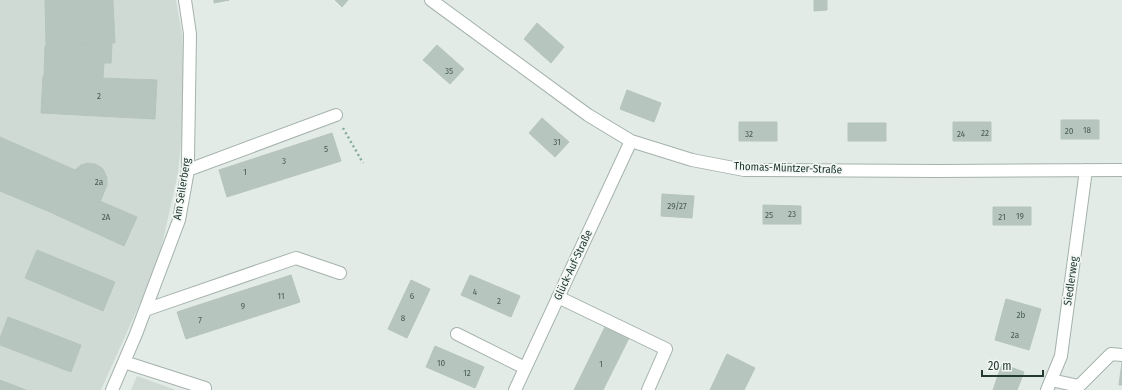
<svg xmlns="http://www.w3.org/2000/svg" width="1122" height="390" viewBox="0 0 1122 390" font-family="'Fira Sans Condensed',sans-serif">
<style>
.built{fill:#d0dad5}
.building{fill:#b7c5bf;stroke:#b5c4bd}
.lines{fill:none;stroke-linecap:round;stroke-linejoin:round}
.minor-casing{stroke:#a5b2ad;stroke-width:14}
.path{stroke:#85ac9e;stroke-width:2.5;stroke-dasharray:2 3;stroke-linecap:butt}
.minor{stroke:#fff;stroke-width:12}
.labels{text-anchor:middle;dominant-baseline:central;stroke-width:3.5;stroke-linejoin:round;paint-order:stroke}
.number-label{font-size:9px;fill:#485d56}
.street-label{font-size:11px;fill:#233a33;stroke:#f2f7f4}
</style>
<rect width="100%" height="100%" fill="#e2ebe6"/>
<path class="built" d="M0,0H176L182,34L184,72L182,135L178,173L158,263L101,390H0Z
M137,376L176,390H183H131Z"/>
<path class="building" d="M45,0H113L115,43L46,46Z
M214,0H229L214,3Z
M335,0H348L342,7Z
M814,0H827V10L814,11Z
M537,23L564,47L551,63L524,39Z
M112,44L111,63H104L103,78L44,76L45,46Z
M437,45L464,69L450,84L423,60Z
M43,76L157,80L155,119L41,113Z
M627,90L661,103L654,122L620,109Z
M542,118L569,142L555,157L529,133Z
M1061,120H1099V139H1061Z
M739,122H777V141H739Z
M953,122H991V141H953Z
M848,123H886V141H848Z
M332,133L341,161L227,197L219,170Z
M0,137L91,177L77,207L56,198L50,212L0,191Z
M88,163L95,164L102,168L104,171L107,178V185L95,214L77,207L91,177L75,170L81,165Z
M662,194L694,196L692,218L661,216Z
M56,198L95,214L100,201L137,217L124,246L50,212Z
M763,205L801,206V224H763Z
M993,207H1031V225H993Z
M37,250L115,282L103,311L25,278Z
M291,275L300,302L186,339L177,312Z
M470,275L520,296L511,317L461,295Z
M411,280L430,289L407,338L388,329Z
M1006,299L1041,309L1035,330L1000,321Z
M8,317L81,345L71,372L0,345V338Z
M1000,321L1035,330L1029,350L995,340Z
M605,327L629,338L603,390H574Z
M435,346L484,367L475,388L426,367Z
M727,354L755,368L744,390H710Z
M1122,362V385H1119Z
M1002,364L1024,372L1017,390H993Z
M0,380L26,390H0Z"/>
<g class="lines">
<g class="minor-casing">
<path id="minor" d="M431,0L588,115L631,141L692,160L744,170L939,171L1122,170
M188,170L336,115
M558,297L666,349L648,390
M145,310L296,258L340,273
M457,334L525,368
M124,362L205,388
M1051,380L1079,386L1111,354L1122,355
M112,390L136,334L179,220L188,170V158L190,34L185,0
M515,390L631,141
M1047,390L1061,356L1086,170"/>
</g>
<path class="path" d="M343,128L363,163"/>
<use href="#minor" class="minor"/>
</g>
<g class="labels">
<g class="number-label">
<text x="449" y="71">35</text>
<text x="99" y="96">2</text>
<text x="1087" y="130">18</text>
<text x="1069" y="131">20</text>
<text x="985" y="133">22</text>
<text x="749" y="134">32</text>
<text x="961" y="134">24</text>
<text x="557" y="142">31</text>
<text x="326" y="149">5</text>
<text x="284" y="161">3</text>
<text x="245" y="172">1</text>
<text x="99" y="182">2a</text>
<text x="677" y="206">29/27</text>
<text x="792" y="214">23</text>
<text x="769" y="215">25</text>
<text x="1020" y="216">19</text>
<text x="106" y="217">2A</text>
<text x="1002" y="217">21</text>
<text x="475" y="292">4</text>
<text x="281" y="296">11</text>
<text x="412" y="296">6</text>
<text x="499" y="301">2</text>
<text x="243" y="306">9</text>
<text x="1021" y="315">2b</text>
<text x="403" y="318">8</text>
<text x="200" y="320">7</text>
<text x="1015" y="335">2a</text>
<text x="441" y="363">10</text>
<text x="601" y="364">1</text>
<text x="467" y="373">12</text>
</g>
<g class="street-label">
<text transform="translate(788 168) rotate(2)">Thomas-Müntzer-Straße</text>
<text transform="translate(182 189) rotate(-81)">Am Seilerberg</text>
<text transform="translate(573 265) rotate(-65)">Glück-Auf-Straße</text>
<text transform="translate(1071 281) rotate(-82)">Siedlerweg</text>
</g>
</g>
<path d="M982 370v6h61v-6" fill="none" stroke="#233a33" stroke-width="2"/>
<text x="988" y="370" font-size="12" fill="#233a33" stroke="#f2f7f4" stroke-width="3" paint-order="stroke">20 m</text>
</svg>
